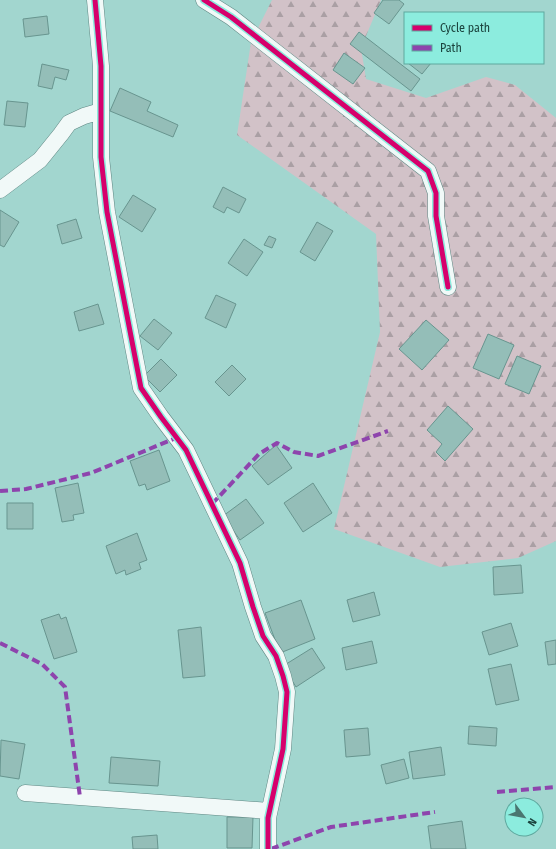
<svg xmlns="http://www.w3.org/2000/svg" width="556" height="849" viewBox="0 0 556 849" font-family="'Fira Sans Condensed',sans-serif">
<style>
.forest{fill:url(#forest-firs)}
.building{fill:#94beb8;stroke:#68958f}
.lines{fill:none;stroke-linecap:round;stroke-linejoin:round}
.minor-casing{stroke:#5f8783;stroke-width:17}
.minor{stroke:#f1f9f8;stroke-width:16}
.quiet{stroke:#8e44ad;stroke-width:4;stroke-dasharray:8 4;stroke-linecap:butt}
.cycleway-casing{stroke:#8cecde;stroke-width:8}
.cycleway{stroke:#d6006c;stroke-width:5}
</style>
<defs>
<pattern id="forest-firs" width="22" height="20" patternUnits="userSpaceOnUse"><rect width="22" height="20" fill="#d2c2c8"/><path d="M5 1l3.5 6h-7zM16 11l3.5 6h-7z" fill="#aa9fa4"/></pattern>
</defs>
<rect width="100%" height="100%" fill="#a2d6cf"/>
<path class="forest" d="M272,0H381L361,48L366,79L426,98L486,77L515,85L556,118V541L518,558L440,567L334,529L380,332L376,234L237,135L251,42Z"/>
<path class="building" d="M383,0H399L404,4L389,24L374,13Z
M47,16L49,34L25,37L23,19Z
M359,32L420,79L411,91L350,44Z
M344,53L365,68L353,84L333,70Z
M408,63H431L422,74Z
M42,64L69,70L66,80L55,77L52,89L38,86Z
M120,88L151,102L147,111L178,125L173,137L110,111Z
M7,101L28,103L25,127L4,125Z
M223,187L246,199L239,213L227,207L224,213L213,207Z
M133,195L156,209L142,232L119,217Z
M0,210L19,222L4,247L0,245Z
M76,219L82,238L62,244L57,225Z
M317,222L333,231L315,261L300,252Z
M269,236L276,239L272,248L264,245Z
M244,239L263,252L247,276L228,263Z
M216,295L236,304L226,328L205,318Z
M98,304L104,324L79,331L74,312Z
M154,319L172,333L158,350L140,336Z
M426,320L449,340L422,370L399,349Z
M488,334L514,345L499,379L473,368Z
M517,356L541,366L529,394L505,384Z
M161,359L177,375L160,392L144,376Z
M232,365L246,379L229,396L215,382Z
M448,406L473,429L445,461L436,452L442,444L427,430Z
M276,445L292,468L268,485L252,466Z
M159,450L170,481L147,490L145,484L139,486L130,461Z
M78,483L84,513L73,515L74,520L62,522L55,488Z
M313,483L332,513L303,532L284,503Z
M246,499L264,523L240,540L223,516Z
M7,503H33V529H7Z
M137,533L147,560L139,563L141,569L126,575L125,570L116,574L106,546Z
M521,565L523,593L494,595L493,567Z
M374,592L380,615L353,622L347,600Z
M301,600L315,639L280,653L265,613Z
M59,614L61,619L66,617L77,652L54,659L41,620Z
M511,623L518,646L489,655L482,632Z
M201,627L205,676L183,678L178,630Z
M556,640V664L548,665L545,642Z
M372,641L377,663L346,670L342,648Z
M312,648L325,668L296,687L283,666Z
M511,664L519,700L496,705L488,669Z
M469,726L497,728L496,746L468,744Z
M368,728L370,755L346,757L344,730Z
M1,740L25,744L19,779L0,776Z
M441,747L445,775L413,779L409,752Z
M111,757L160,761L158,786L109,783Z
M404,759L409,778L386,784L381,765Z
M227,817H253L252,848H227Z
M462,821L466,849H431L428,826Z
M157,835L158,849H133L132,837Z"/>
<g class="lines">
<g class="minor-casing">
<path id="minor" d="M95,0L101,66V157L107,212L141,388L161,417L186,450L240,563L253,607L263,636L276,656L283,676L287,692L283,749L268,818V849
M204,0L231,17L428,171L436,193V216L448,287
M0,190L40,160L61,134L69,123L84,116L101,111
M25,793L269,811"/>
</g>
<use href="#minor" class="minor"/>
<path class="quiet" d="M0,491L26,489L91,473L176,438
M212,504L259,454L277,443L294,452L318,456L388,431
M0,643L42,664L65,687L80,797
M497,792L556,787
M271,849L331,827L435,812"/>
<g class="cycleway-casing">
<path id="cycleway" d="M95,0L101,66V157L107,212L141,388L161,417L186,450L240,563L253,607L263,636L276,656L283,676L287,692L283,749L268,818V849
M204,0L231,17L428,171L436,193V216L448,287"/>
</g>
<use href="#cycleway" class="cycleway"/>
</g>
<rect x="404" y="12" width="140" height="52" fill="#8cecde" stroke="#5ea89e"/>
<rect x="412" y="25" width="20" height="6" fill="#d6006c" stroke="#5ea89e"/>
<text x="440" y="32" font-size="12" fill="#1a433d">Cycle path</text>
<rect x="412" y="45" width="20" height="6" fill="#8e44ad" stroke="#5ea89e"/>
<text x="440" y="52" font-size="12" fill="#1a433d">Path</text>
<g transform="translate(524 817) rotate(122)"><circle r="19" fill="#8cecde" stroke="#5ea89e"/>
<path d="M0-3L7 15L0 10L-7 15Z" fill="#4a7670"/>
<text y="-6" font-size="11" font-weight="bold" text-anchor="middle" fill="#1a433d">N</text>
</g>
</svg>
